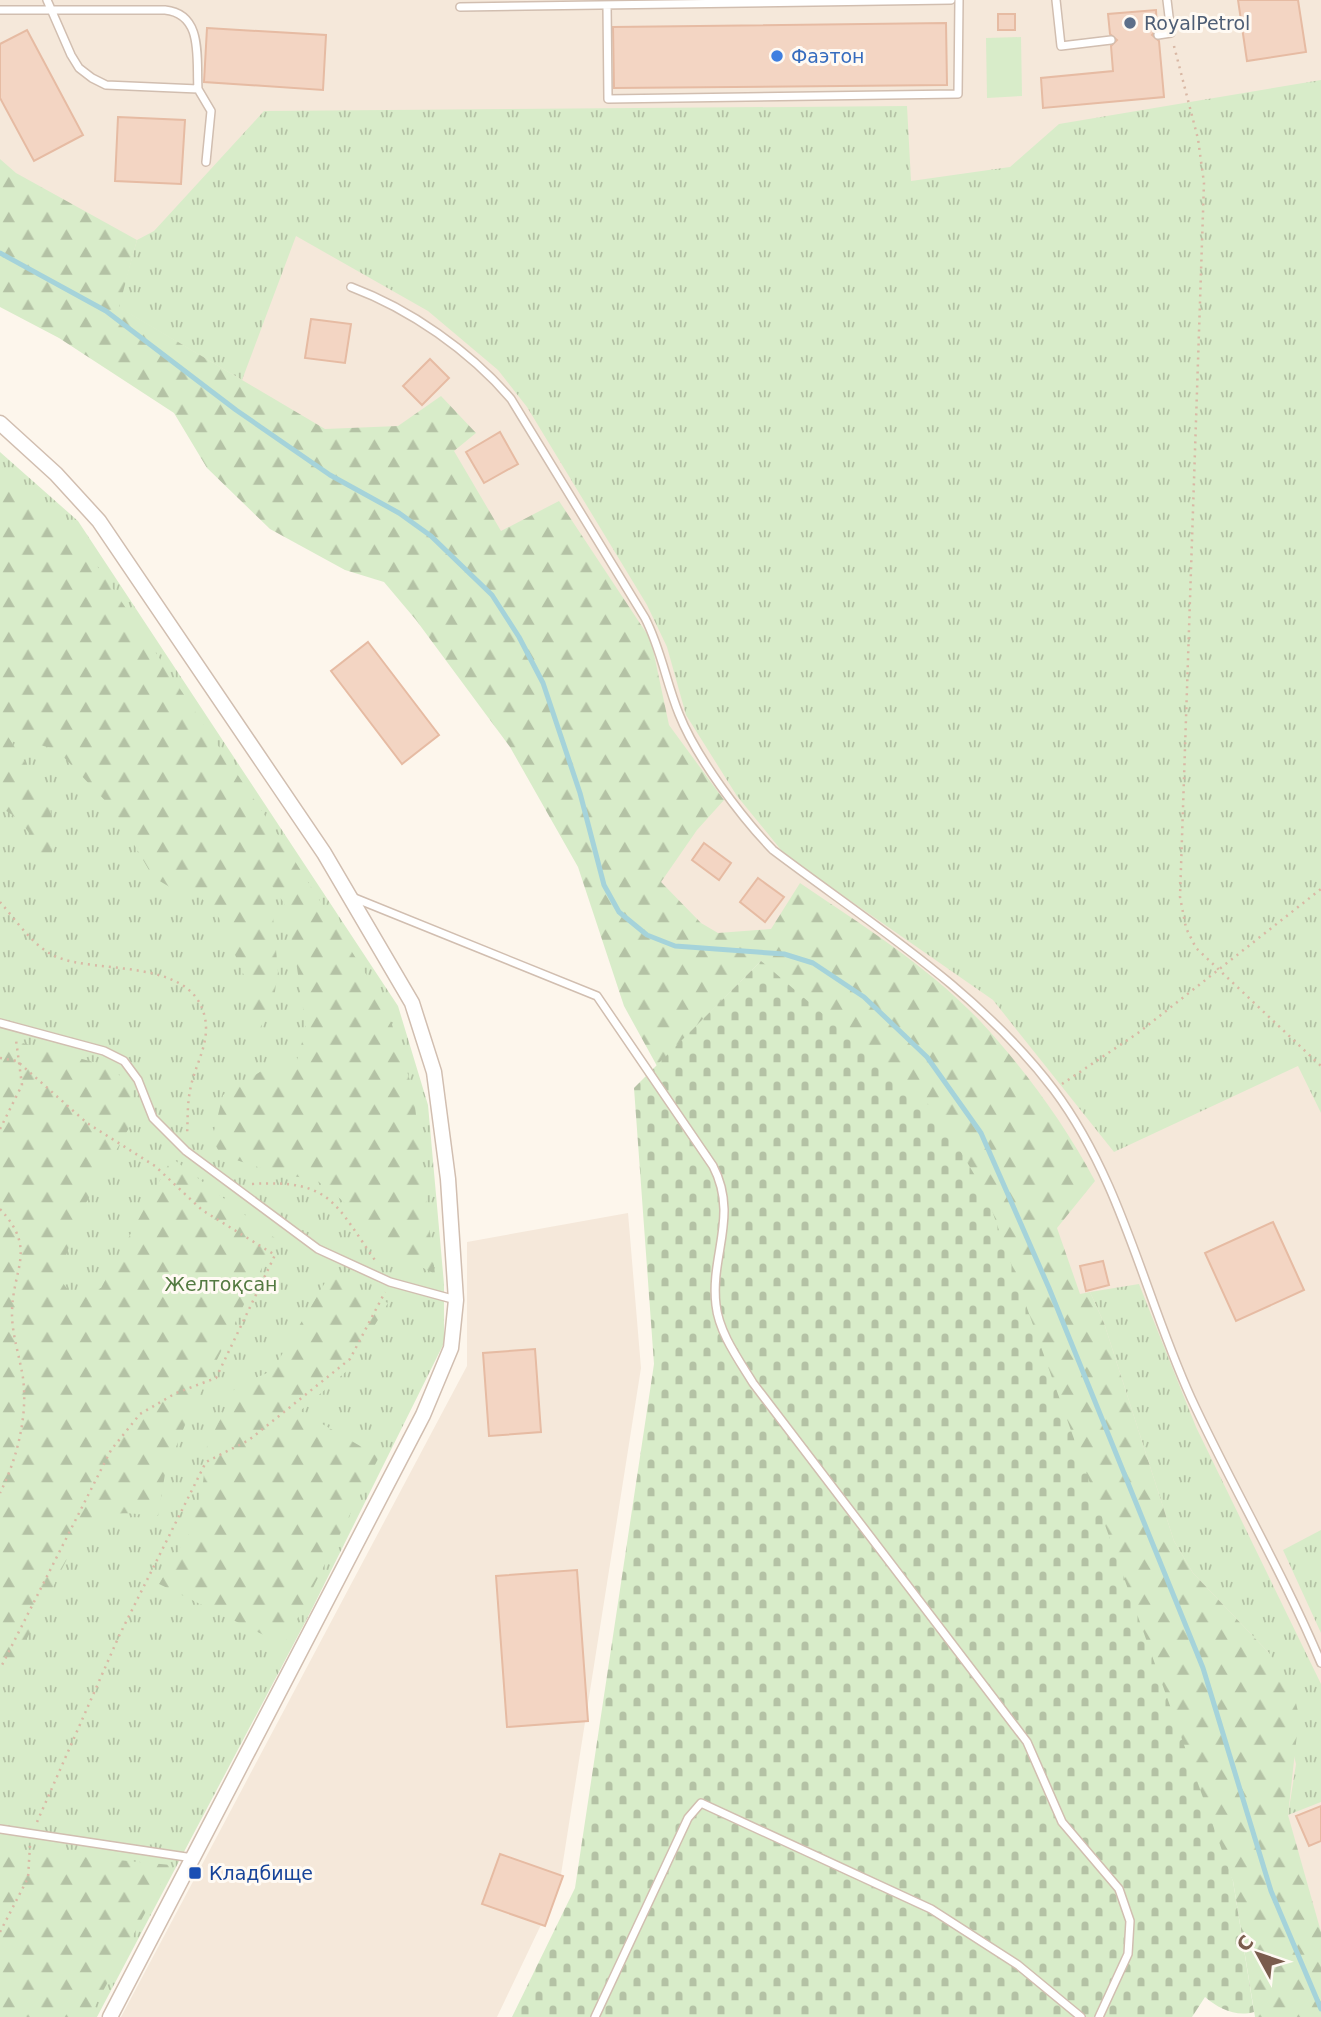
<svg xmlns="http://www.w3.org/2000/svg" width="1321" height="2017" viewBox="0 0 1321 2017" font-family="'DejaVu Sans',sans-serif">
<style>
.residential{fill:#f5e8da}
.grass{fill:url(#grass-tufts)}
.forest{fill:url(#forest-firs)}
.cemetery{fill:url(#cemetery-stones)}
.pitch{fill:#d8ecc9}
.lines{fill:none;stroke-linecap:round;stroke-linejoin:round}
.stream{stroke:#a5d3da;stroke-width:5}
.building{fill:#f3d5c3;stroke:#e6bba3;stroke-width:2}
.lane-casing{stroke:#d1beb0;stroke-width:10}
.street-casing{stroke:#d1beb0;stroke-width:17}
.path{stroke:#d9b8a5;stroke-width:2.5;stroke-dasharray:2 5;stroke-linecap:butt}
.lane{stroke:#fff;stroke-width:7}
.street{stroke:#fff;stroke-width:14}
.service-dot{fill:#5c6f8a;stroke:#fffaf3;stroke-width:2.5}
.shop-dot{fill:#3f7fe0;stroke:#fffaf3;stroke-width:2.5}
.transit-dot{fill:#1a4fb4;stroke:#fffaf3;stroke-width:2.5}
.labels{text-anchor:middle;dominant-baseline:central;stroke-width:6;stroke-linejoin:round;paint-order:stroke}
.service-label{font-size:19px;fill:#4e5e75;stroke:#fffaf3;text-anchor:start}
.shop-label{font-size:19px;fill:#366cbe;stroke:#fffaf3;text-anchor:start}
.park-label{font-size:19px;fill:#537a41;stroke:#fffaf3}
.transit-label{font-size:19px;fill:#164399;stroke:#fffaf3;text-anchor:start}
</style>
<defs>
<pattern id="grass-tufts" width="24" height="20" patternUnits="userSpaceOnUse" patternTransform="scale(1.75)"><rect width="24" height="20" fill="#d8ecc9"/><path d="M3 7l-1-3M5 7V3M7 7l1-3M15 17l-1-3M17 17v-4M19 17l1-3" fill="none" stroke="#b4c2a5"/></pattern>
<pattern id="forest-firs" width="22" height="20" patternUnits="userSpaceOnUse" patternTransform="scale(1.75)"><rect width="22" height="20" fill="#d8ecc9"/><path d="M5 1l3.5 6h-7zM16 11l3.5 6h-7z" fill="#b4c2a5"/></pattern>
<pattern id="cemetery-stones" width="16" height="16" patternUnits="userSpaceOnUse" patternTransform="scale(1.75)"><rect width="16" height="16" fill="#d8ecc9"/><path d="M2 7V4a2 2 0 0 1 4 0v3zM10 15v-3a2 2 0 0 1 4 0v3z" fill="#b4c2a5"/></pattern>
</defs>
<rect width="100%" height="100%" fill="#fdf6ec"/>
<path class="residential" d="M0,0H1321V2009L981,1133L813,963L675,946L543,683L0,253Z
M628,1213L641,1368L559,1887L497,2017H121L467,1366V1242Z"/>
<path class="grass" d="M1321,80V1113L1298,1066L1114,1152L993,1000L786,856L737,796L686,715L667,647L647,605L527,407L498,370L428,311L296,236L242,380L118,307L137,240L154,231L264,111L907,106L911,181L1010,167L1059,124Z
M0,452L78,521L398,1006L428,1105L444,1284V1343L311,1611L97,2017H0Z
M1139,1284L1196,1427L1321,1684V1802L1288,1815L1296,1764L1269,1653L1193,1573L1174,1541L1104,1323L1090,1292Z
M1321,1530V1633L1283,1550Z"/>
<path class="forest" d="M0,159L16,173L137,240L119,307L325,429L398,426L441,396L476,433L454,451L501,531L559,501L651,640L669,725L724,800L697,830L661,882L701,923L718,933L771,929L800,883C862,925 929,967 981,1022C1026,1071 1064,1123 1095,1181L1057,1228L1080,1294L1090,1292L1104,1323L1174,1541L1193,1573L1269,1653L1292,1686L1299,1716L1288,1815L1321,1932V2017H1255L1233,1881L761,961L657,1066L624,1006L578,867L510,747L416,620L384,582L345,570L270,529L207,468L174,413L59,338L0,307Z
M0,465L58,520L101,571L286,847L386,1006L413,1090L435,1274L378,1245L343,1201L315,1179L282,1175L221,1155L212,1139L223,1095L263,1070L297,1060L306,1028L296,961L284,903L270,883L278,972L273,1004L252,1043L246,980L219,918L198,894L173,889L153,877L114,810L57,750L7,735L48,798L56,838L44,879C39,849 30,821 0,808Z
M0,1037L112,1067L131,1088L137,1114L79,1215L59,1278L72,1295L101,1288L172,1158L276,1239L185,1425L165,1474L158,1516C120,1513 110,1507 80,1533L0,1692Z
M329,1276L388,1303L348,1370L300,1411L379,1457L284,1645L159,1584L189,1533L202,1492L207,1446L236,1386L272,1371Z
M10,1850L171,1865L89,2017H0V1857Z"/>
<path class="cemetery" d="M761,961L937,1112L986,1194L1233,1881L1254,2012C1236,2017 1219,2009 1205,1997L1192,2017H512L575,1888L654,1364L634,1088Z"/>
<path class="pitch" d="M1021,37L1022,96L987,98L986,38Z"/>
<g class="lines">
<path class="stream" d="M0,253L106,311L236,410L330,475L399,513L431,536L492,595L519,637L543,683L580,793L604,885L619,912L647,935L675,946L784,954L813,963L864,997L927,1057L981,1133L1049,1288L1203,1668L1271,1891L1321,2009"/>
</g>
<path class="building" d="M1238,0H1298L1306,52L1247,61Z
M1156,10L1157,29L1152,35L1159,41L1164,97L1043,108L1041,78L1113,71L1111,46L1117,40L1110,34L1108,14Z
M998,14H1015V30H998Z
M946,23L947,85L614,88L613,27Z
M207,28L326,35L323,90L204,82Z
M27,30L83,135L34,161L0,98V44Z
M118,117L185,120L181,184L115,181Z
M311,319L351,324L345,363L305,358Z
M430,359L449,378L422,405L403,386Z
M500,432L518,464L484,483L466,452Z
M368,642L439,735L402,764L331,671Z
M704,843L731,863L719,880L692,860Z
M758,878L784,897L765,922L740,902Z
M1273,1222L1304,1290L1236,1321L1205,1253Z
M1103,1261L1109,1285L1086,1291L1080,1266Z
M535,1349L541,1432L489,1436L483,1353Z
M577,1570L588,1721L507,1727L496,1576Z
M1321,1806V1841L1309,1846L1296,1816Z
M500,1854L563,1876L545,1926L482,1904Z"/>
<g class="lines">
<g class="lane-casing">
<path id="lane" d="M47,0L71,55L79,68L92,78L106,85L198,89L211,111L206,162
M1056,0L1061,46L1111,40
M607,5L608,99L958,94L959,0
M460,7L951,0
M0,10H165C204,14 196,59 198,89
M1158,35L1171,33L1167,0
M351,287C410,309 470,351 511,399L645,618C661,649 666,682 679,714C696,757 741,817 773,850C871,924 979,991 1054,1090C1122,1181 1144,1295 1191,1398C1232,1487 1283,1572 1321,1663
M352,897L597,996L713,1166C739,1216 710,1255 716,1305C719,1333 739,1360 753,1383L1027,1742L1062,1822L1119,1889L1130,1921L1128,1954L1099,2017
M0,1023L104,1051L124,1061L138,1080L153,1118L186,1151L318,1249L390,1282L456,1300
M0,1829L193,1858
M595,2017L688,1818L701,1803L931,1909L1018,1965L1081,2017"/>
</g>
<g class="street-casing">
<path id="street" d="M0,423L56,474L99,521L324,853L412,1003L434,1072L448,1179L456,1300L451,1348L423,1415L110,2017"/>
</g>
<path class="path" d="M1174,46L1198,139L1204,183L1180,897L1186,928L1196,948L1321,1066
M0,902C16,920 34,948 57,957C97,974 189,958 204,1014C212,1042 194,1065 190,1091C187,1105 188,1120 187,1134
M0,1058L17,1061L87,1123L155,1166L202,1210L275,1255L216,1378L176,1393L140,1414L111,1450L0,1669
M1062,1084L1138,1033L1321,889
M0,1129L22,1085L16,1040
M252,1184C332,1179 335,1204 377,1263
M0,1209C38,1250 12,1268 12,1314C12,1335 20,1358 23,1378C28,1416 17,1459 0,1493
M37,1822L119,1636L206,1462L249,1440L350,1359L385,1292
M0,1932L28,1878L30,1845"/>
<use href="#lane" class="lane"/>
<use href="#street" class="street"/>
</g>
<circle class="service-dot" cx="1130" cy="23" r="7"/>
<circle class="shop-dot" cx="777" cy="56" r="7"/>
<rect class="transit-dot" x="188" y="1866" width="14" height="14" rx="3.5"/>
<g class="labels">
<g class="service-label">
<text x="1144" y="23">RoyalPetrol</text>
</g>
<g class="shop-label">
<text x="791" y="56">Фаэтон</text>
</g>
<g class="park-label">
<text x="221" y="1284">Желтоқсан</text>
</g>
<g class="transit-label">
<text x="209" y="1873">Кладбище</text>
</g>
</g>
<g transform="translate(1258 1954) rotate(310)" stroke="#fffaf3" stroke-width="5" paint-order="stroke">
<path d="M0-5L12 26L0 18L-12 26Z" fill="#7a5c4d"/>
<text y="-10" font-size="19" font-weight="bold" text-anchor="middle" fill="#7a5c4d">С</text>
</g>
</svg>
